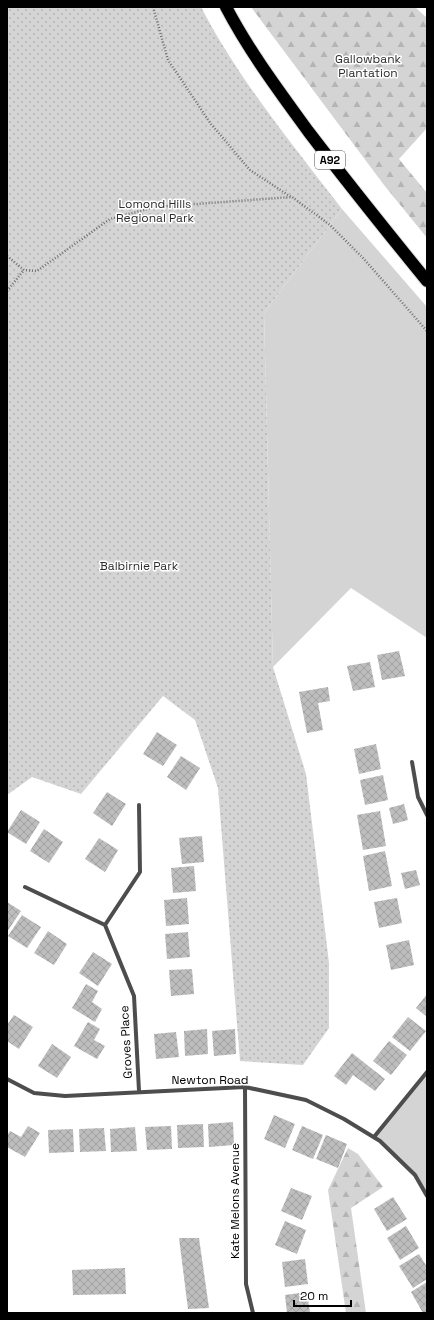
<svg xmlns="http://www.w3.org/2000/svg" width="434" height="1320" viewBox="0 0 434 1320" font-family="'Space Grotesk',sans-serif">
<style>
.grass{fill:#d4d4d4}
.forest{fill:url(#forest-firs)}
.park{fill:url(#park-dots)}
.building{fill:url(#building-cross-hatch)}
.lines{fill:none;stroke-linecap:round;stroke-linejoin:round}
.highway-casing{stroke:#dbdbdb;stroke-width:14}
.path{stroke:#6f6f6f;stroke-width:2.5;stroke-dasharray:1 2;stroke-linecap:butt}
.street{stroke:#4d4d4d;stroke-width:4}
.highway{stroke:#000;stroke-width:12}
.labels{text-anchor:middle;dominant-baseline:central;stroke-width:3;stroke-linejoin:round;paint-order:stroke}
.shield{fill:#fff;stroke:#4c4c4c;stroke-width:1}
.shield-label{font-size:11px;font-weight:bold;fill:#000}
.park-label{font-size:12px;fill:#2b2b2b;stroke:#fff}
.street-label{font-size:12px;fill:#000;stroke:#fff}
</style>
<defs>
<pattern id="forest-firs" width="22" height="20" patternUnits="userSpaceOnUse"><rect width="22" height="20" fill="#d4d4d4"/><path d="M5 1l3.5 6h-7zM16 11l3.5 6h-7z" fill="#b4b4b4"/></pattern>
<pattern id="park-dots" width="8" height="8" patternUnits="userSpaceOnUse"><rect width="8" height="8" fill="#d4d4d4"/><path d="M2 2h.1M6 6h.1" fill="none" stroke="#b4b4b4" stroke-width="1.8" stroke-linecap="round"/></pattern>
<pattern id="building-cross-hatch" width="8" height="8" patternUnits="userSpaceOnUse"><rect width="8" height="8" fill="#bdbdbd"/><path d="M0 0l8 8M0 8l8-8" fill="none" stroke="#a1a1a1"/></pattern>
</defs>
<rect width="100%" height="100%" fill="#fff"/>
<path class="grass" d="M342,209L427,307V638L351,588L273,667L264,313Z
M427,1071V1196L415,1175L372,1136Z"/>
<path class="forest" d="M251,7H415L427,18V128L399,159L427,193V238L384,185Z
M348,1148L358,1154L383,1187L351,1208L366,1313H346L328,1190Z"/>
<path class="park" d="M7,7H201C239,80 292,144 342,209L264,313L273,667L306,774L329,963V1028L303,1065L240,1061L218,788L195,720L163,696L81,794L32,777L7,795Z"/>
<path class="building" d="M399,651L405,676L382,680L377,655Z
M370,662L375,687L353,691L347,666Z
M328,687L330,701L318,703L323,730L307,733L299,692Z
M157,732L177,745L163,766L143,754Z
M376,744L381,769L359,774L354,749Z
M181,756L200,768L186,790L167,777Z
M383,775L388,800L365,805L360,780Z
M107,792L126,804L112,826L93,813Z
M404,804L408,820L393,824L389,808Z
M21,810L40,822L26,844L7,832Z
M380,811L386,846L363,850L357,815Z
M44,829L63,842L49,863L30,851Z
M202,836L204,862L182,864L179,838Z
M99,838L118,850L105,872L85,859Z
M385,851L392,886L369,891L363,856Z
M194,866L196,891L173,893L171,868Z
M416,870L420,885L405,889L401,873Z
M187,898L189,924L166,926L164,900Z
M397,898L402,923L379,928L374,902Z
M7,902L21,911L7,932Z
M22,915L41,927L27,948L8,936Z
M48,931L67,944L54,965L34,953Z
M188,932L190,957L167,959L165,934Z
M409,940L414,965L391,970L386,945Z
M93,952L112,964L98,986L79,973Z
M192,969L194,994L171,996L169,970Z
M86,984L98,991L92,1002L102,1009L95,1022L72,1008Z
M427,994V1017L416,1008Z
M14,1015L33,1027L19,1049L7,1041V1025Z
M408,1017L426,1031L410,1051L392,1037Z
M88,1022L100,1029L94,1040L105,1046L97,1059L74,1046Z
M207,1029L208,1054L185,1056L184,1031Z
M235,1029L236,1054L214,1056L212,1031Z
M176,1032L179,1057L156,1059L154,1034Z
M389,1041L407,1055L391,1075L373,1061Z
M52,1044L71,1057L57,1078L38,1066Z
M352,1053L385,1079L375,1091L353,1075L346,1085L334,1076Z
M274,1115L295,1124L285,1148L264,1139Z
M233,1122L234,1145L209,1147L208,1124Z
M203,1124L204,1147L178,1148L177,1125Z
M28,1126L40,1133L25,1157L7,1147V1136L10,1131L21,1137Z
M171,1126L172,1149L147,1150L145,1127Z
M302,1126L323,1135L313,1159L292,1150Z
M135,1127L137,1151L111,1152L110,1129Z
M104,1128L106,1151L80,1152L79,1129Z
M73,1129L74,1152L49,1153L48,1130Z
M326,1135L347,1144L338,1168L316,1159Z
M291,1188L312,1196L302,1220L281,1211Z
M393,1197L407,1219L387,1231L374,1209Z
M285,1221L306,1230L297,1254L275,1245Z
M406,1226L419,1248L400,1260L387,1238Z
M179,1238H199L209,1308L188,1309Z
M419,1254L427,1267V1279L413,1288L399,1266Z
M305,1259L308,1284L285,1287L282,1262Z
M125,1268L126,1294L73,1295L72,1270Z
M427,1282V1313H423L411,1292Z
M307,1292L310,1313H287L285,1295Z"/>
<g class="lines">
<g class="highway-casing">
<path id="highway" d="M226,7C249,51 279,91 308,131C347,182 387,232 427,281"/>
</g>
<path class="path" d="M153,7L168,60L211,124L250,170L291,197
M7,256L24,270L37,271L110,219L155,207L292,197L330,225L363,258L427,331
M7,291L24,270"/>
<path class="street" d="M412,762L418,797L427,815
M25,887L105,925L134,996L139,1091
M105,925L140,872L139,805
M7,1079L34,1093L65,1096L245,1087L306,1100L344,1119L380,1141L415,1175L427,1196
M245,1087L246,1284L253,1313
M374,1137L427,1072"/>
<use href="#highway" class="highway"/>
</g>
<g class="labels">
<rect class="shield" x="315" y="151" width="30" height="18" rx="3"/>
<g class="shield-label">
<text x="330" y="160">A92</text>
</g>
<g class="park-label">
<text x="368" y="59">Gallowbank<tspan x="368" dy="14">Plantation</tspan></text>
<text x="155" y="204">Lomond Hills<tspan x="155" dy="14">Regional Park</tspan></text>
<text x="139" y="566">Balbirnie Park</text>
</g>
<g class="street-label">
<text transform="translate(126 1042) rotate(-93)">Groves Place</text>
<text x="210" y="1080">Newton Road</text>
<text transform="translate(235 1201) rotate(-90)">Kate Melons Avenue</text>
</g>
</g>
<rect width="434" height="1320" fill="none" stroke="#000000" stroke-width="16"/>
<path d="M294 1300v6h57v-6" fill="none" stroke="#000000" stroke-width="2"/>
<text x="300" y="1300" font-size="12" fill="#000000" stroke="#ffffff" stroke-width="3" paint-order="stroke">20 m</text>
</svg>
